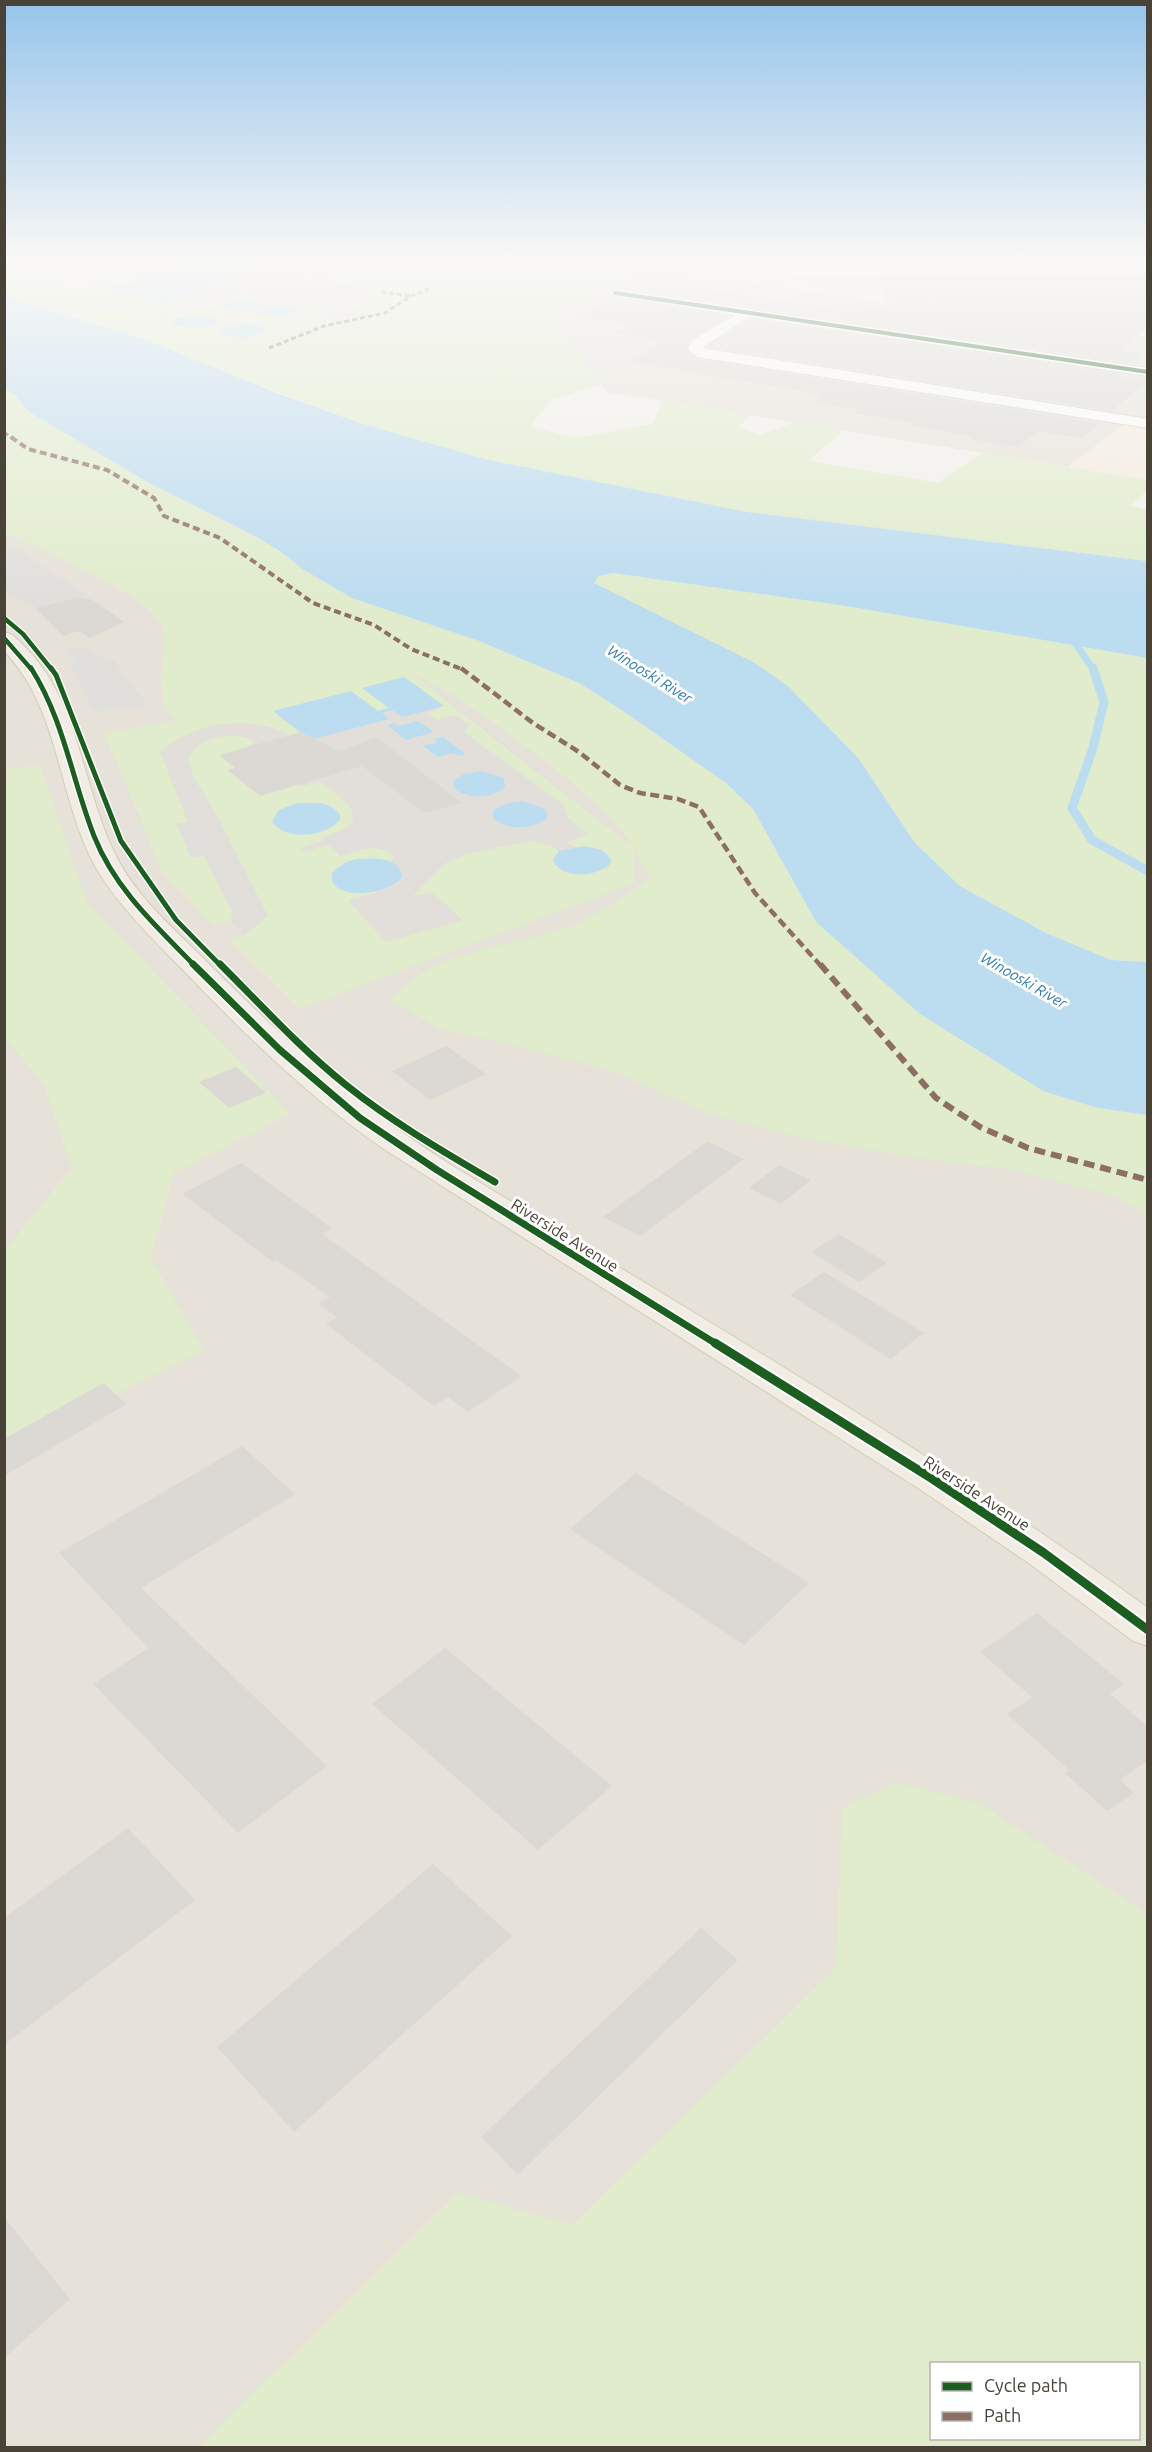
<svg xmlns="http://www.w3.org/2000/svg" width="1152" height="2452" viewBox="0 0 1152 2452" font-family="Ubuntu,sans-serif">
<style>
.residential{fill:#e6e2d9;fill-rule:evenodd}
.commercial{fill:#f4ecdf}
.industrial{fill:#e2dfda}
.green{fill:#e0eccc;fill-rule:evenodd}
.parking{fill:#e1dfdc}
.water{fill:#bcdcf0}
.lines{fill:none;stroke-linecap:round;stroke-linejoin:round}
.stream-far1{stroke:#bcdcf0;stroke-width:7}
.stream{stroke:#bcdcf0;stroke-width:9}
.building{fill:#dcd9d4}
.street-casing{stroke:#d0cec9;stroke-width:2}
.primary-casing{stroke:#d4ccb9;stroke-width:2}
.street{fill:#fdfdfc;fill-rule:evenodd}
.primary{fill:#f2ede4;fill-rule:evenodd}
.rail{stroke:#dadad9;stroke-width:2;stroke-dasharray:4 4;stroke-linecap:butt}
.quiet-far3{stroke:#8d6e63;stroke-width:3;stroke-dasharray:5 3;stroke-linecap:butt}
.quiet-far2{stroke:#8d6e63;stroke-width:4;stroke-dasharray:7 4;stroke-linecap:butt}
.quiet-far1{stroke:#8d6e63;stroke-width:4.5;stroke-dasharray:9 4.5;stroke-linecap:butt}
.quiet{stroke:#8d6e63;stroke-width:6;stroke-dasharray:11 6;stroke-linecap:butt}
.cycleway-far4-casing{stroke:#fff;stroke-width:5}
.cycleway-far3-casing{stroke:#fff;stroke-width:7}
.cycleway-far2-casing{stroke:#fff;stroke-width:8}
.cycleway-far1-casing{stroke:#fff;stroke-width:10}
.cycleway-casing{stroke:#fff;stroke-width:13}
.cycleway-far4{stroke:#1b5e20;stroke-width:4}
.cycleway-far3{stroke:#1b5e20;stroke-width:4.5}
.cycleway-far2{stroke:#1b5e20;stroke-width:5}
.cycleway-far1{stroke:#1b5e20;stroke-width:7}
.cycleway{stroke:#1b5e20;stroke-width:9}
.labels{text-anchor:middle;dominant-baseline:central;stroke-width:6;stroke-linejoin:round;paint-order:stroke}
.far-water-label{font-size:15px;font-style:italic;fill:#2d7aaf;stroke:#fff}
.street-label{font-size:16px;fill:#494237;stroke:#fff}
</style>
<rect width="100%" height="100%" fill="#f2f0ec"/>
<path class="residential" d="M1147,257V327L638,258Z
M644,268L1147,337V419L1134,417L1068,467L607,392L546,316Z
M4,389L1098,1108L1147,1115V2447H5ZM932,2364H1138V2438H932Z"/>
<path class="commercial" d="M1134,417L1147,419V480L1068,467Z"/>
<path class="industrial" d="M129,257H349L396,286L350,305L366,310L338,320L320,316L242,344L85,306L81,289Z
M407,671L487,730L634,848V883L300,1009L231,921L205,914L144,833L104,733L236,711Z"/>
<path class="green" d="M129,257H195L98,290L122,296L92,306L120,312L135,313L144,310L114,302C138,294 145,305 167,305C176,304 181,300 190,302L153,315L163,317L191,310L236,318L218,324L181,317L172,321L175,325L186,327L214,325L204,329L212,331L224,327L220,330L222,334L234,337L264,332L262,326L257,325L224,326L252,314L281,317L294,309L284,307L286,306H315L337,310L321,316L337,320L365,310L349,305L383,291L322,280L343,271C329,269 317,279 304,277L302,272L322,264L351,259L349,257H568L644,268L546,316L601,384L550,400L531,426L575,438L653,424L662,401L751,415L738,427L759,435L795,422L844,430L808,461L939,483L981,453L1147,480V491L1130,506L1147,510V561L746,512L489,460L363,424L81,318L5,296L4,266L81,289Z
M245,294L269,302H230L228,310L250,314L246,315L204,306L218,299Z
M4,389L14,395L28,411L149,483L253,535L280,551L302,569L352,598L479,641L579,683L620,709L726,783L753,809L816,922L1044,1091L1098,1108L1147,1115V1215L1116,1197L1020,1171L911,1157L792,1136L704,1112L618,1073L501,1042L441,1030L391,1000C432,951 496,949 553,932C589,922 619,899 650,879L635,850L634,883L300,1009L230,941L244,936L268,916L217,815L194,778L188,759C199,736 233,730 254,741L235,768L228,770C250,775 279,784 300,786C308,787 314,780 323,784C329,786 335,793 341,798C368,821 345,831 321,838L323,841L300,848L304,852L328,845L340,856C359,850 377,842 393,856L391,862L381,859L337,867L331,879L360,893L383,891L348,900L386,942L463,920L432,892L413,896L446,863L466,854L530,841L551,846L559,851L553,859L554,864L564,871L581,874L606,868L611,859C600,841 580,853 567,842L588,834L567,817L563,804L465,733L464,731L470,725L455,715L437,720L427,714L443,706L363,688L390,708L378,711H274L310,740L302,742C258,713 200,718 160,752L188,822L177,824L190,857L204,856L232,911L231,921L213,926L162,872L104,733L177,720L164,709C162,697 160,684 161,672C163,655 168,639 159,622C144,593 37,547 5,533ZM411,673C458,691 612,804 633,847ZM310,802L330,806L340,814V819L287,806Z
M613,573L846,606L1147,658V962L1111,960L1046,933L960,886L915,843L859,759L594,583L599,576Z
M40,764L87,902L290,1114L174,1173L151,1258L204,1351L5,1447L4,1252L72,1167L44,1085L5,1038V770Z
M896,1782L979,1803L1147,1914V2447H199L457,2193L573,2224L836,1968L842,1808ZM932,2364H1138V2438H932Z"/>
<path class="parking" d="M304,277L322,280L384,291L337,310L315,306L282,305L286,303L275,300L269,302L252,295L266,290L313,299L340,291L313,285L302,290L279,286Z
M15,548L88,595L35,608L5,592L4,551Z
M88,648L96,655L114,661L148,706L94,711L70,664L77,661L62,649Z
M200,820L218,854L191,857L176,824Z
M378,822L398,839L340,856L321,838Z"/>
<path class="water" d="M203,259L262,269L167,302L107,291Z
M5,296L149,341L277,393L363,424L489,460L747,512L1147,561V658L846,606L613,573L599,576L594,583L755,663L789,687L859,759L915,843L960,886L1046,933L1111,960L1147,962V1115L1098,1108L1043,1091L920,1014L816,922L753,809L726,783L620,709L579,683L479,641L352,598L302,569L280,551L253,535L149,483L28,411L15,395L5,389Z
M243,300L255,301L262,305L240,311L222,307L230,302Z
M277,307L290,308L297,312L275,317L257,313L264,308Z
M195,315L210,316L218,321C206,329 185,330 172,323L175,319Z
M243,324L257,325L266,330C254,339 232,339 220,332L227,326Z
M404,677L444,706L402,717L392,710L382,713L389,719L310,740L273,711L351,691L378,711L389,708L362,688Z
M418,721L434,732L406,740L387,725L395,723L398,726Z
M443,737L466,754L458,756L454,753L438,757L423,746L437,742L434,739Z
M482,771L504,778L505,787C492,799 465,800 453,787L454,780L464,774Z
M523,801L546,809L547,818C533,830 506,831 493,818L494,810L505,804Z
M298,803H321L330,806L340,814V819C328,837 284,842 272,821L279,810Z
M585,846L602,850L611,859L610,864C597,877 561,880 553,860L559,851Z
M357,859C371,858 402,856 402,877C389,896 327,902 332,873L346,862Z"/>
<g class="lines">
<path class="stream-far1" d="M1069,635L1094,670"/>
<path class="stream" d="M1093,668L1104,702L1093,748L1072,808L1092,840L1148,871"/>
</g>
<path class="building" d="M1093,257L1094,264H894L892,258Z
M1148,276V326L1121,350L1142,353L1131,363L632,289L646,282H656L827,307L835,302L891,309L876,278Z
M613,299L728,316L690,339L686,349L697,359L1099,423L1082,438L1038,431L1018,447L969,439L973,436L908,425L912,423L854,413L859,410L812,402L821,396L805,394L807,392L628,361L665,341L615,333L631,325L577,317Z
M750,319L1120,374L1118,376L1147,381L1112,411L708,347Z
M80,597L93,600L124,622L90,638L79,631L63,636L35,608Z
M301,732L351,757L342,751L376,737L462,803L425,813L362,766L260,796L227,770L235,768L219,755Z
M447,1046L486,1074L430,1100L392,1071Z
M236,1067L266,1093L229,1108L199,1082Z
M708,1141L744,1159L640,1236L603,1217Z
M241,1163L332,1228L322,1234L522,1376L468,1412L448,1397L434,1406L382,1367L326,1324L337,1317L318,1304L330,1297L276,1260L273,1262L182,1194Z
M779,1165L811,1180L781,1204L749,1188Z
M839,1234L862,1248L887,1263L859,1282L811,1252Z
M824,1272L924,1333L890,1359L790,1295Z
M103,1383L127,1404L4,1476V1439Z
M242,1446L295,1494L141,1588L327,1766L238,1833L93,1684L148,1648L59,1553Z
M636,1473L809,1583L744,1645L570,1529Z
M1037,1613L1124,1684L1110,1694L1148,1727V1760L1120,1780L1134,1793L1107,1811L1065,1773L1069,1770L1007,1714L1032,1697L980,1652Z
M445,1648L612,1786L538,1850L372,1704Z
M128,1828L195,1900L4,2045V1918Z
M433,1864L512,1936L294,2132L217,2047Z
M701,1928L738,1960L518,2175L481,2137Z
M4,2217L70,2299L4,2358Z"/>
<g class="lines">
<g class="street-casing">
<path id="street" d="M745,257H757L761,265L769,267L1148,266V274L769,275L752,271Z
M615,289L1148,368V376L749,317L702,348L1148,419V428L697,357L688,349L692,340L735,315L611,296L609,293Z"/>
</g>
<g class="primary-casing">
<path id="primary" d="M4,632C14,634 19,641 26,648C80,703 82,787 115,854C135,895 170,925 202,957C282,1038 353,1102 448,1163C683,1308 924,1445 1148,1608V1646L1133,1641L1030,1564L918,1488L387,1151C311,1100 247,1036 183,970C152,938 118,906 95,866C57,797 61,710 4,651Z"/>
</g>
<use href="#street" class="street"/>
<use href="#primary" class="primary"/>
<path class="rail" d="M598,257L1148,332"/>
<path class="quiet-far3" d="M381,292L411,296
M269,348L324,326L385,313L411,296L429,289
M4,432L13,439"/>
<path class="quiet-far2" d="M11,437L28,449L107,470L154,498L164,516L220,538L313,603L374,625L411,649L464,670"/>
<path class="quiet-far1" d="M461,668L533,723L579,752L620,785L640,793L678,799L699,807L755,893L821,966"/>
<path class="quiet" d="M820,964L936,1098L980,1127L1028,1148L1148,1180"/>
<g class="cycleway-far4-casing">
<path id="cycleway-far4" d="M615,293L1148,372"/>
</g>
<g class="cycleway-far3-casing">
<path id="cycleway-far3" d="M4,618L23,634L52,670
M4,638L32,670"/>
</g>
<g class="cycleway-far2-casing">
<path id="cycleway-far2" d="M31,668C64,720 72,780 94,836C115,889 156,926 195,966
M51,668L56,675L121,841L176,920L221,966"/>
</g>
<g class="cycleway-far1-casing">
<path id="cycleway-far1" d="M193,964L280,1050L360,1118L437,1170L718,1345
M220,964C261,1005 300,1048 346,1085C392,1122 444,1152 495,1182"/>
</g>
<g class="cycleway-casing">
<path id="cycleway" d="M715,1343L931,1478L1044,1553L1148,1630"/>
</g>
<use href="#cycleway-far4" class="cycleway-far4"/>
<use href="#cycleway-far3" class="cycleway-far3"/>
<use href="#cycleway-far2" class="cycleway-far2"/>
<use href="#cycleway-far1" class="cycleway-far1"/>
<use href="#cycleway" class="cycleway"/>
</g>
<linearGradient id="sky" x2="0" y2="1"><stop stop-color="#96c4eb"/><stop offset="0.43" stop-color="#f9f8f6"/><stop offset="1" stop-color="#f9f8f6" stop-opacity="0"/></linearGradient>
<rect width="1152" height="601" fill="url(#sky)"/>
<g class="labels">
<g class="far-water-label">
<text transform="translate(650 674) rotate(32)">Winooski River</text>
<text transform="translate(1024 980) rotate(30)">Winooski River</text>
</g>
<g class="street-label">
<text transform="translate(565 1235) rotate(32)">Riverside Avenue</text>
<text transform="translate(977 1493) rotate(33)">Riverside Avenue</text>
</g>
</g>
<rect width="1152" height="2452" fill="none" stroke="#494237" stroke-width="12"/>
<rect x="930" y="2362" width="210" height="78" fill="#ffffff" stroke="#b6b3af" stroke-width="1.5"/>
<rect x="942" y="2382" width="30" height="9" fill="#1b5e20" stroke="#b6b3af" stroke-width="1.5"/>
<text x="984" y="2392" font-size="18" fill="#494237">Cycle path</text>
<rect x="942" y="2412" width="30" height="9" fill="#8d6e63" stroke="#b6b3af" stroke-width="1.5"/>
<text x="984" y="2422" font-size="18" fill="#494237">Path</text>
</svg>
